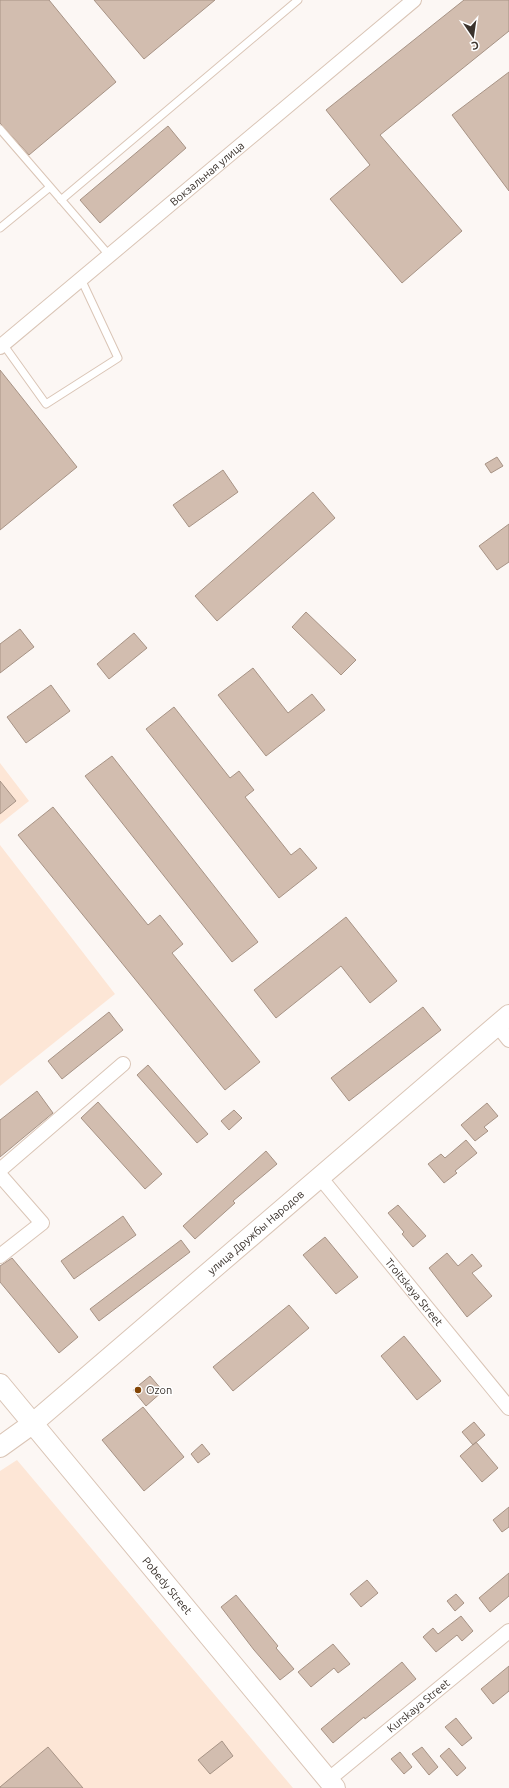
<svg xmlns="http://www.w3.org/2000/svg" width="509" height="1788" viewBox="0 0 509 1788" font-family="Ubuntu,sans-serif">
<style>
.built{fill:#fde6d6}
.building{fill:#d2bdaf;stroke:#a79385}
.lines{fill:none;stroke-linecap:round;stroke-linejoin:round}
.lane-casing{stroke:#dac5b6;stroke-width:9}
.street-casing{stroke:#dac5b6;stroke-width:16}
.secondary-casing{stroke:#dac5b6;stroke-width:22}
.lane{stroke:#fff;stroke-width:7}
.street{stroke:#fff;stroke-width:14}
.secondary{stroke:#fff;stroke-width:20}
.poi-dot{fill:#834505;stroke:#fff;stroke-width:1.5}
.labels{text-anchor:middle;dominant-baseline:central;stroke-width:3;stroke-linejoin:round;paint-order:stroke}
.street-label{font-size:11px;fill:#3a322c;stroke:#fff}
.poi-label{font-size:11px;fill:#3a322c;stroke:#fff;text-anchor:start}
</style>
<rect width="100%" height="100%" fill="#fcf7f4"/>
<path class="built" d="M0,763L29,801L0,824Z
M0,845L115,994L0,1086Z
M17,1460L293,1788H0V1471Z"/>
<path class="building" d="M0,0H49L116,82L29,155L0,123Z
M94,0H215L144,59Z
M464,0H509V31L380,135L462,231L402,283L330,199L370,165L326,110Z
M509,72V191L452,115Z
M168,126L186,148L100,223L80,200Z
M0,370L77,467L0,530Z
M497,457L503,466L491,473L485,464Z
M223,470L238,492L189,527L173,505Z
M313,492L335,518L217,621L195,596Z
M509,524V562L497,570L479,546Z
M306,612L356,660L341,675L292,627Z
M20,629L34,647L0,673V644Z
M134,633L147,648L109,679L97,664Z
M253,668L288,713L312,694L325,710L266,756L218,695Z
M51,685L70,711L26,743L7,717Z
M174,707L230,778L239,771L254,790L245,797L291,855L300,848L317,868L279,898L146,729Z
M112,756L258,942L232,962L85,776Z
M0,781L16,801L0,814Z
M53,807L148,925L160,915L183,944L172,953L260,1062L225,1090L18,835Z
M346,917L397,981L370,1003L341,966L276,1018L254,990Z
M423,1007L441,1030L349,1101L331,1078Z
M109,1012L123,1030L62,1079L48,1061Z
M148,1065L208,1134L197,1143L137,1075Z
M37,1091L53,1113L0,1157V1120Z
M98,1102L162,1174L145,1189L81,1118Z
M487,1103L498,1116L484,1127L488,1131L475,1141L461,1125Z
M234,1110L242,1118L229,1130L221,1121Z
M466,1140L477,1153L455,1171L457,1173L444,1183L428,1164L441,1154L445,1158Z
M266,1151L277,1164L233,1201L235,1203L195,1239L183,1226Z
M398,1205L426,1236L413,1247L402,1234L404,1232L388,1213Z
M123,1216L136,1235L74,1279L61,1261Z
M325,1237L358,1277L336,1294L303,1255Z
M181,1240L190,1252L99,1321L90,1309Z
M447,1253L458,1266L472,1254L482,1266L472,1273L492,1296L467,1317L429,1268Z
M12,1258L78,1337L59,1353L0,1282V1266Z
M289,1305L309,1328L233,1391L213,1367Z
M404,1336L441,1381L417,1400L381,1356Z
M150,1376L163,1391L146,1406L133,1390Z
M143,1407L184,1457L144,1491L102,1440Z
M474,1422L485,1435L473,1445L462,1432Z
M476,1442L498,1468L482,1482L460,1456Z
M202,1444L210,1454L198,1463L191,1454Z
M509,1507V1527L502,1532L493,1520Z
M509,1573V1596L490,1612L479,1598Z
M367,1580L378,1593L361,1607L350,1594Z
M456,1594L464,1603L455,1611L447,1601Z
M236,1595L278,1646L276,1648L294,1669L280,1680L254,1650L221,1607Z
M461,1616L473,1631L462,1641L457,1635L436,1652L423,1637L433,1628L438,1634Z
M333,1644L350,1664L338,1673L334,1668L311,1687L298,1672Z
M402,1662L416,1679L365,1719L364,1717L333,1743L321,1729Z
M509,1666V1691L493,1704L481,1689Z
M456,1718L472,1738L462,1746L445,1727Z
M222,1741L233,1756L210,1774L198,1760Z
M48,1747L83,1788H0V1787Z
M422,1747L438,1767L429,1775L412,1754Z
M449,1748L466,1768L457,1776L440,1756Z
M400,1752L412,1767L404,1774L391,1759Z"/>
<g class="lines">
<g class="lane-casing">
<path id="lane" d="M0,129L109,255
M61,200L298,0
M0,228L50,187
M3,344L46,404L118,358L81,279"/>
</g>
<g class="street-casing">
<g id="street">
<path id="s1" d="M0,347L414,0"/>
<path d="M497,1025L509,1040"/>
<path d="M0,1170L123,1064"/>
<path d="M0,1175L42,1223L0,1256"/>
<path id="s2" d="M319,1176L509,1408"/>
<path id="s3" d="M328,1780L509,1631"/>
</g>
</g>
<g class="secondary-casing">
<g id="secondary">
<path id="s4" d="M0,1384L335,1788"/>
<path id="s5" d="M0,1447L32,1424L509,1015"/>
</g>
</g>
<use href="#lane" class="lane"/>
<use href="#street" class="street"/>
<use href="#secondary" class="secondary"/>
</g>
<circle class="poi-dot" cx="138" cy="1390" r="4"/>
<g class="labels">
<g class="street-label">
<text stroke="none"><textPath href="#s1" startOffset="270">Вокзальная улица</textPath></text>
<text stroke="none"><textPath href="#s5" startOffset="334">улица Дружбы Народов</textPath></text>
<text stroke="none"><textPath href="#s2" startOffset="150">Troitskaya Street</textPath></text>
<text stroke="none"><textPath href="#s4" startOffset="262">Pobedy Street</textPath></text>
<text stroke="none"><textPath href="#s3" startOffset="117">Kurskaya Street</textPath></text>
</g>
<g class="poi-label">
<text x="146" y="1390">Ozon</text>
</g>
</g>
<g transform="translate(473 36) rotate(167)" stroke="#ffffff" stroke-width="3" paint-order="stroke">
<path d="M0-3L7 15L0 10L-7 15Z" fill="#3a322c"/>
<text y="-6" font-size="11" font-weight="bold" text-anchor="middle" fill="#3a322c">С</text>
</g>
</svg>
